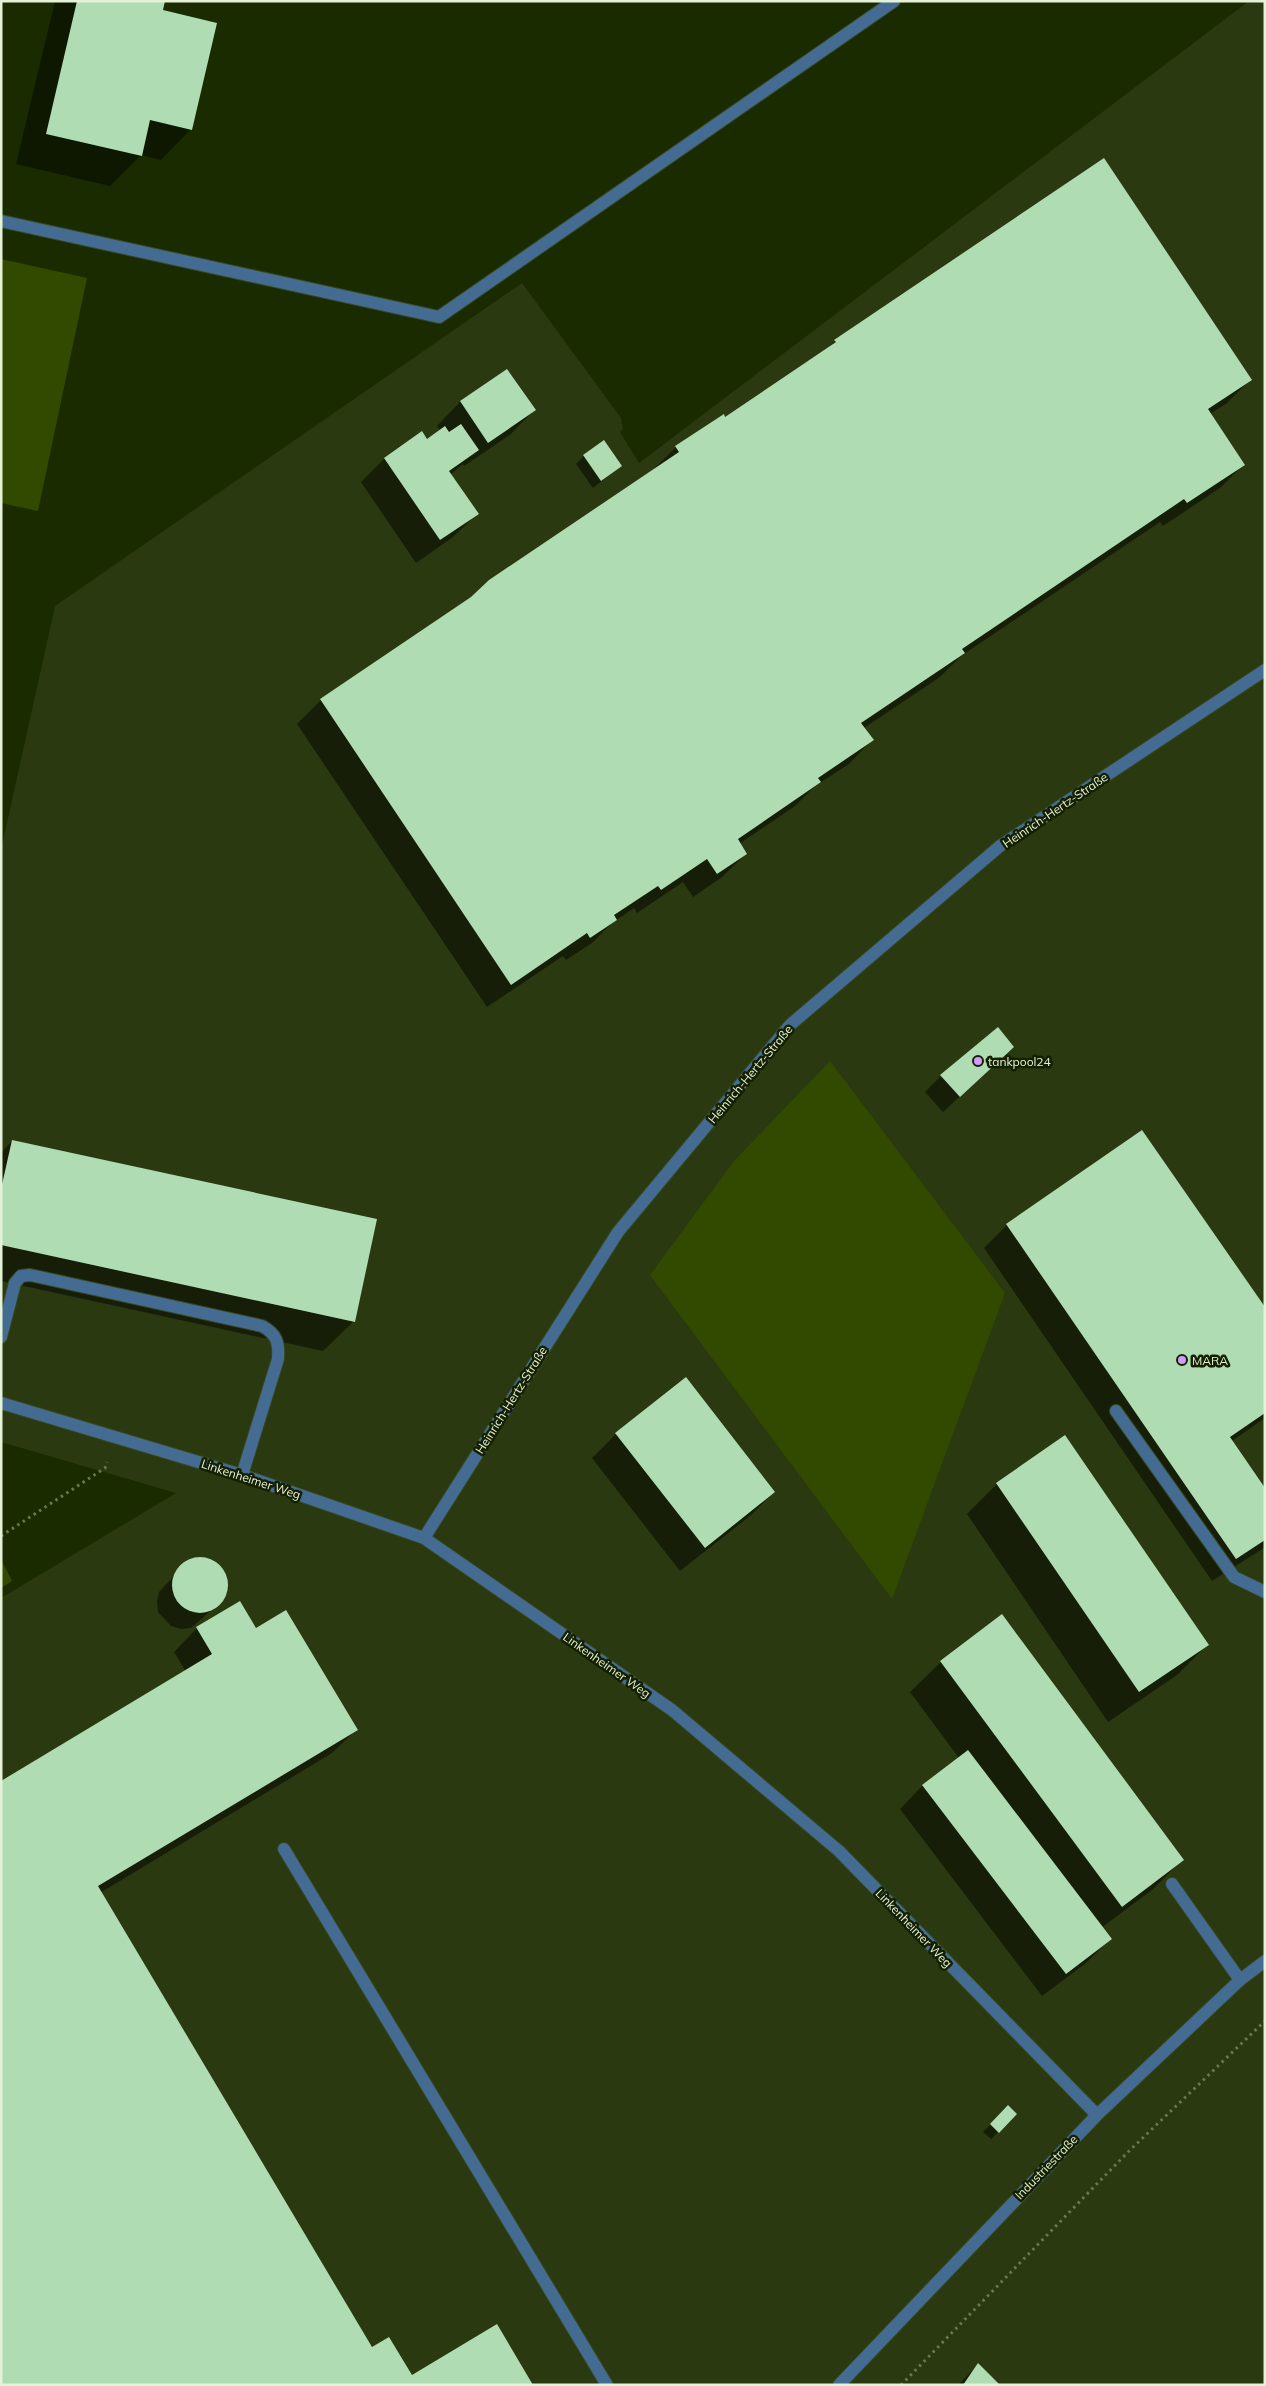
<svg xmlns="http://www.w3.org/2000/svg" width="1266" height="2386" viewBox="0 0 1266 2386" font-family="Mulish,sans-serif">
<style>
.built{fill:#2a3910}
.green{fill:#324a00}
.shadow{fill:#0007}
.building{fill:#afdcb3}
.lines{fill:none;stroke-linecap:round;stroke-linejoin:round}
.lane-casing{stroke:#37471e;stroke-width:14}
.street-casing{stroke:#37471e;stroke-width:14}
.path{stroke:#697752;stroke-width:3;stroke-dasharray:2.5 4;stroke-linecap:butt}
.lane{stroke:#446c92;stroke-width:12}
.street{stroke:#446c92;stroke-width:12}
.poi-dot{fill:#d09dfe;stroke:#142000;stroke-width:2}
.labels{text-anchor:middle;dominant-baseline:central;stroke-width:5;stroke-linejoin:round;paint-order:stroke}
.street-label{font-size:12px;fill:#e6f2d8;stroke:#142000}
.poi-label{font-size:12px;fill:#e6f2d8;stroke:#142000;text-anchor:start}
</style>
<rect width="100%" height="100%" fill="#1b2b00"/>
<path class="built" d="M1249,1H1265V2385H1V1598L176,1493L1,1442V850L55,606L522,283L621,418L623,429L620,432L639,463Z"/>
<path class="green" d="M1,259L87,278L38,511L1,503Z
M830,1061L1005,1293L892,1599L650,1275L734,1161Z
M1,1559L12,1581L1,1588Z"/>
<path class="shadow" d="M55,1H164L162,11L191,129L161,160L141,155L110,186L16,164Z
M835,341L1250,380L1227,403L1210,414L1244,464L1220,488L1163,526L1160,522L961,656L940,677L864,728L872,740L849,764L815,786L795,806L739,844L746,854L722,877L693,897L683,882L637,913L634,908L612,923L592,943L566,960L563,956L487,1007L297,724L321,700L472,598L652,471L676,447L725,418L826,350Z
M506,370L534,410L511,434L464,466L463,464L450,475L477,514L453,537L416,563L361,482L384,459L421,433L427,441L441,431L437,426L460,402Z
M584,456L621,466L593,488L576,464Z
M996,1063L943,1112L925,1092L941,1076Z
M12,1141L354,1321L323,1351L1,1281V1153Z
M1007,1225L1265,1309V1418L1232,1441L1265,1491L1264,1548L1212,1581L984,1248Z
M616,1434L774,1492L750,1516L680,1571L592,1458Z
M997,1484L1207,1645L1177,1675L1108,1722L967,1514Z
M198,1558L208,1559L217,1564L227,1581V1591L223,1600L191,1628L181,1629L171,1626L158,1612L157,1602L159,1592L188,1561Z
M1002,1616L1182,1860L1152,1890L1101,1928L1110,1939L1086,1963L1042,1996L900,1809L923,1785L959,1758L910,1692L941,1662Z
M197,1628L255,1629L356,1730L332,1753L100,1893L372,2349L412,2377L532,2385H1V1782L186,1672L174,1652Z
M1008,2107L998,2132L991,2139L983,2132Z
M978,2365L998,2385H958Z"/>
<path class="building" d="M77,1H165L163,10L217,23L192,130L150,120L142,156L46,134Z
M1104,158L1252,380L1208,409L1245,465L1187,503L1184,499L962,649L965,653L861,723L874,740L818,778L821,782L738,839L747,854L717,874L707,859L661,890L658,886L614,915L617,920L590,938L587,933L511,985L320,699L471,597L489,580L679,452L675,446L724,414L725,417L836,342L834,340Z
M507,369L536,410L488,443L460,401Z
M461,424L479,450L449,471L479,514L440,540L384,458L422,431L427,439L445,426L449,432Z
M604,440L622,466L601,481L583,455Z
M998,1027L1014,1047L960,1097L940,1075Z
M1142,1130L1265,1307V1413L1230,1437L1265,1488V1540L1236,1559L1006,1224Z
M12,1140L377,1219L355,1322L1,1245V1189Z
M686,1377L775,1492L705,1548L615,1433Z
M1065,1435L1209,1645L1139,1692L996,1483Z
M172 1585a28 28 0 1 1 56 0a28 28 0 1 1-56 0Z
M240,1601L256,1628L286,1610L358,1730L98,1886L372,2347L389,2337L412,2375L497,2324L533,2385H1V1781L212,1654L196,1627Z
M1002,1614L1184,1860L1122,1907L940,1661Z
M968,1750L1112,1939L1066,1974L922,1785Z
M1008,2105L1017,2114L999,2133L990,2124Z
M978,2363L1000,2385H963Z"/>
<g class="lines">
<g class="lane-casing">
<path id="lane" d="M1,221L439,317L894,1
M1,1337L15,1283L21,1276L30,1275L262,1326C277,1334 279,1343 278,1359L242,1475
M1116,1411L1234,1577L1265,1592
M284,1849L607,2385
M1172,1884L1240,1980"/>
</g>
<g class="street-casing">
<path id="street" d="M1,1403L242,1475L424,1538L672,1710L839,1851L1097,2115
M424,1538L618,1232L790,1025L1000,846L1265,670
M839,2385L1097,2115L1240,1980L1265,1961"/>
</g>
<path class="path" d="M1,1536L105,1468L107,1462
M901,2385L1128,2152L1265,2021"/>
<use href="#lane" class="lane"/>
<use href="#street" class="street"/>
</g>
<g class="poi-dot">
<circle cx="978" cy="1061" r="5"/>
<circle cx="1182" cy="1360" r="5"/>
</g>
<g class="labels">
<g class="street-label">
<text transform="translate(1055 810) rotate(-34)">Heinrich-Hertz-Straße</text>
<text transform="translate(750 1074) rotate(-50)">Heinrich-Hertz-Straße</text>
<text transform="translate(511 1400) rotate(-58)">Heinrich-Hertz-Straße</text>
<text transform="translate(251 1479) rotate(18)">Linkenheimer Weg</text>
<text transform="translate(607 1665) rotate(35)">Linkenheimer Weg</text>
<text transform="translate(914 1928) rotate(46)">Linkenheimer Weg</text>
<text transform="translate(1046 2167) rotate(-46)">Industriestraße</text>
</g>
<g class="poi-label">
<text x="988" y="1061">tankpool24</text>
<text x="1192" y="1360">MARA</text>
</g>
</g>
<rect width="1266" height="2386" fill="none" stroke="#e6f2d8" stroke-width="5"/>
</svg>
